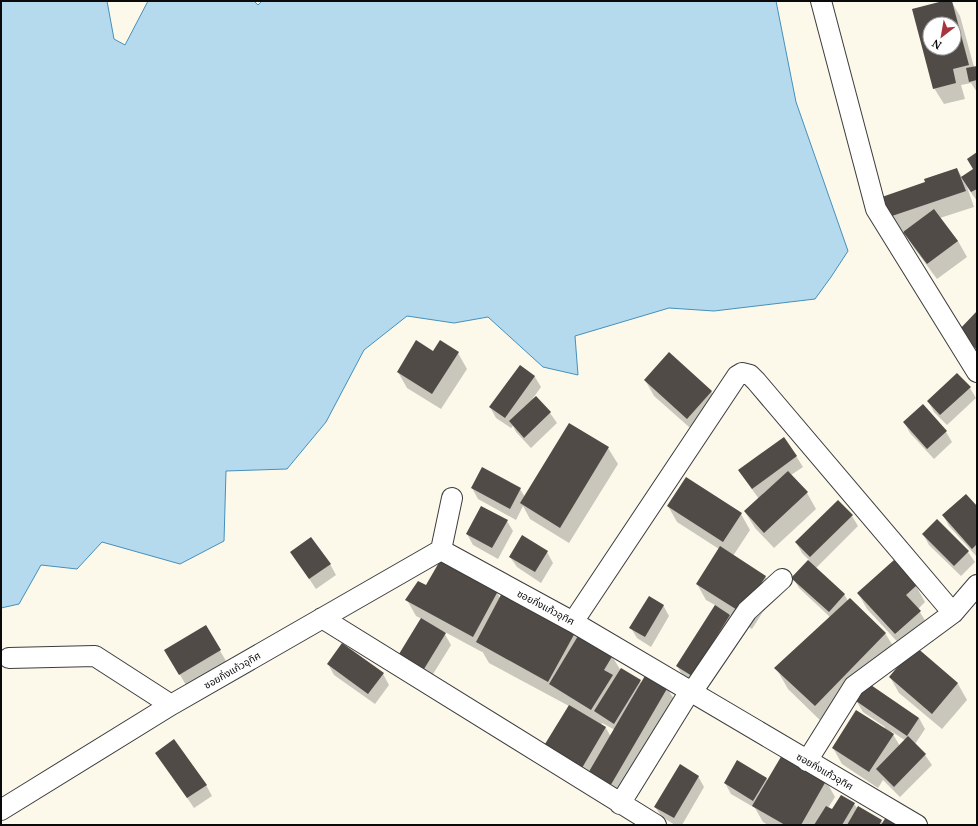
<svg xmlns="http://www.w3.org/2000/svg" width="978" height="826" viewBox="0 0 978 826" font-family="'Noto Serif','Noto Sans Thai',serif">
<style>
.water{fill:#b5daee;stroke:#4590bc}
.shadow{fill:#0003;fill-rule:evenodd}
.building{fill:#514b48;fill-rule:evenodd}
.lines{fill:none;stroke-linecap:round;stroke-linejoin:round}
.minor-casing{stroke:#3d3d3d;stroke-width:22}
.minor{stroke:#fff;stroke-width:20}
.labels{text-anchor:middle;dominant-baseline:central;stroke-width:4;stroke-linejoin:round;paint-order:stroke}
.street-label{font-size:10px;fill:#0a0a0a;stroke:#fff}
</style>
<rect width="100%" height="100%" fill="#fcf8ea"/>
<path class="water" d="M1,1H107L114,39L125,45L148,1H254L258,5L262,1H776L796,102L848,251L831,277L815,299L714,311L669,308L575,336L578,375L543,367L488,317L454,323L407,316L364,350L326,422L287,469L226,471L224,541L180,564L102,542L77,569L41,565L19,604L1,608Z"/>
<path class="shadow" d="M947,1H951L960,16L974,67H977V92L971,83L961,85L965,99L944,104L934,88L914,9ZM930,24H954V48H930Z
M977,154V201L967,187L974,207L940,218L958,241L967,257L937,279L914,248L904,231L896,234L887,218L926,183L957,169L962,177L975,170Z
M458,353L467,369L441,409L407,388L398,372Z
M520,366L535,377L541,387L531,401L536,397L550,413L557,423L531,448L516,432L513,426L511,428L496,418L490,407Z
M645,380L711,391L721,408L697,434L654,396Z
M970,388L976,398L947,425L934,412L928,401Z
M904,422L946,432L952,442L934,459L910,433Z
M608,448L618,464L569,543L530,519L523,506L516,520L478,499L472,488L520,489L525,497Z
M796,456L803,467L791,475L807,493L816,509L774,548L755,528L745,512L759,499L739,471Z
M668,506L741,514L750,530L733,556L765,576L775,593L752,629L729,614L736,626L698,686L683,676L677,666L715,605L706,600L697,584L719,549L677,522Z
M977,507V557L949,526L943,515Z
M852,516L858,526L816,568L844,594L848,601L885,633L898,654L868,684L919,718L925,729L915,744L925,755L932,765L900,797L883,780L878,788L842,764L833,748L884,728L885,727L863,712L857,702L865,690L827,727L788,689L776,668L830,617L799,588L793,578L809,560L802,553L796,542ZM891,731L906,741L900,746Z
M937,520L968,552L975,562L961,576L929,545L923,534Z
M507,521L513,531L498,559L473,545L467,534Z
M291,552L330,564L336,575L316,589Z
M547,552L553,563L541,583L517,567L510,557Z
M916,586L925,602L918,609L929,627L905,650L867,609L858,593Z
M426,587L497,592L500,598L503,593L612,656L621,671L640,681L642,684L667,688L677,704L618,803L555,761L546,745L569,706L489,663L482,651V652L443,631L451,645L430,679L407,665L401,654L422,619L416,616L407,600ZM602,723L615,730L611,737L606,728L601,725Z
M663,605L669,616L651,647L637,638L631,628Z
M206,627L226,661L186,685L166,651Z
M915,648L958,684L967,700L942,729L899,693L890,677Z
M328,664L383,674L389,685L375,704L334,675Z
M157,753L206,785L212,796L194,808Z
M698,776L704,787L682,825H675L662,817L655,807Z
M766,778L768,781H826L835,797L828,808L833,811L854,804L858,809L881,821L883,824L898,825H768L763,822L755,808L731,794L725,783Z"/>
<path class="building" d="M943,1H952L969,65L953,69L956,83L933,89L912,9ZM930,24H954V48H930Z
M977,66V80L969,82L966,68Z
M977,152V189L971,192L961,177L973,169L967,159Z
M957,168L966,191L886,218L879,198L925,182L924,179Z
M934,209L958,241L927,264L903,232Z
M977,311V350L958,331Z
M416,340L433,351L440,340L459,352L432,394L397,372Z
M669,352L712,391L687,419L644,380Z
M520,365L535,376L505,418L489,407Z
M957,373L971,387L940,415L927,401Z
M536,396L551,412L524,438L509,421Z
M923,404L947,431L927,449L903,422Z
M569,423L609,447L560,528L520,503Z
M784,437L797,456L752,489L738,470Z
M482,467L521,488L510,509L471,488Z
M788,471L808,492L764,533L744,511Z
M686,477L742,513L723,542L667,506Z
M966,494L977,506V544L972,549L942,515Z
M838,500L853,515L810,557L795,542Z
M481,506L508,520L492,548L466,534Z
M937,519L969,551L954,566L922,534Z
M522,535L548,551L535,572L509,557Z
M311,537L331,564L309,579L290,552Z
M720,546L766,576L742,613L696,584Z
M441,559L498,591L473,637L405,600L418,581L426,585Z
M808,560L845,594L829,612L791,578Z
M894,560L917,585L906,595L921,611L895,634L857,593Z
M503,591L576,631L548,682L476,642Z
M649,596L664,605L645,637L629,628Z
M850,598L886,633L815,706L774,668Z
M715,605L730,615L692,676L676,666Z
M421,618L446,633L424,669L399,654Z
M206,625L221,650L179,675L164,650Z
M578,636L613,655L604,670L613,675L591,710L549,684Z
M342,643L384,673L368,694L327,664Z
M915,646L958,683L932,714L889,677Z
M621,668L641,680L614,724L594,711Z
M646,674L668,687L609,788L587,775Z
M868,683L919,718L907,736L856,701Z
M569,705L606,727L582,768L545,744Z
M856,710L894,734L869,772L832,748Z
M908,736L926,754L894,787L876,769Z
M174,739L207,785L187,798L155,753Z
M782,755L826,781L801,825H785L752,806Z
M737,760L767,778L753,801L724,783Z
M680,764L699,776L674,818L654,807Z
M841,795L855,803L842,825H814L826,806L832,809Z
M858,806L882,820L879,825H847Z
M886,817L900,825H881Z"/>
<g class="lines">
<g class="minor-casing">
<path id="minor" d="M821,1L876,209L977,372
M441,550L452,498
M322,618L656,825
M573,622L737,376L742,373L750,375L756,381L953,613
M9,658L95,656L171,705L441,550L573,622L917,825
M692,692L747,611L782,579
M807,761L854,686L953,613L977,585
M620,804L690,691
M1,810L171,705"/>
</g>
<use href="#minor" class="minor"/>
</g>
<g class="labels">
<g class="street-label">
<text transform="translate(546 607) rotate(28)">ซอยกิ่งแก้วอุทิศ</text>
<text transform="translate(232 670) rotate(-30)">ซอยกิ่งแก้วอุทิศ</text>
<text transform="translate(825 771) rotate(30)">ซอยกิ่งแก้วอุทิศ</text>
</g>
</g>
<rect width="978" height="826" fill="none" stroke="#0a0a0a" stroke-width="4"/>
<g transform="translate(942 36) rotate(211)"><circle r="19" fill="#ffffff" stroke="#9d9d9d"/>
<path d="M0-3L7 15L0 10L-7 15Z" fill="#a8343d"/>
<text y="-6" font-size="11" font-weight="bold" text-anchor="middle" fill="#0a0a0a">N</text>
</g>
</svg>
